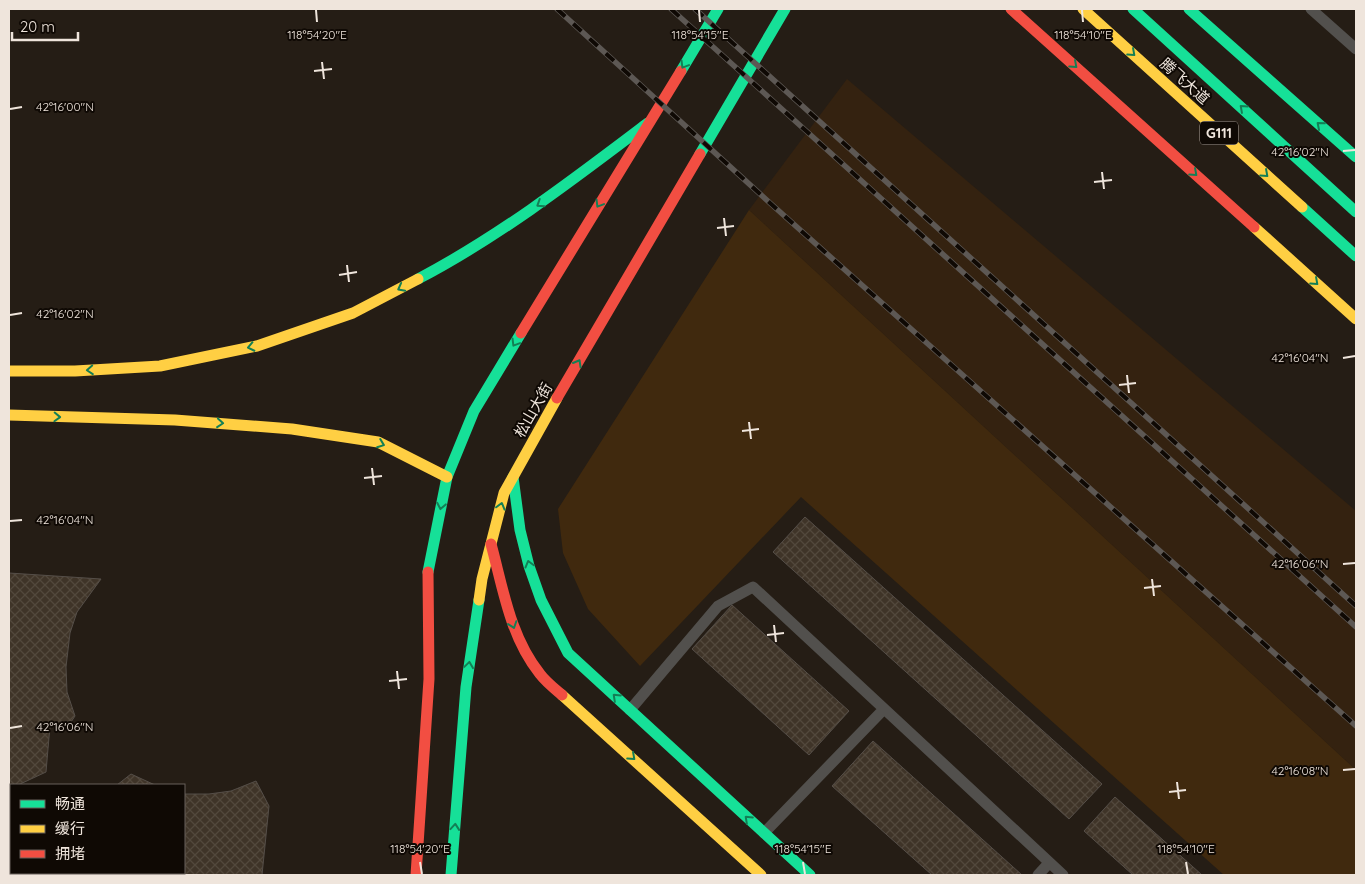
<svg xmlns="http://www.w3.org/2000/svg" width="1365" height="884" viewBox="0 0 1365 884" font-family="Quicksand,'Noto Sans SC',sans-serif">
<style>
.built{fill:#342210}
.grass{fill:#40290e}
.building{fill:url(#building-cross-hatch);stroke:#554e48}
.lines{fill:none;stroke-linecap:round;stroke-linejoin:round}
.lane{stroke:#52504d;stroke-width:11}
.fast{stroke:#16e098;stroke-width:11}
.slow{stroke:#ffcf43;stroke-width:11}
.jam{stroke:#f24e42;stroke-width:11}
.rail-casing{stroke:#5d5854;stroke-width:5.5}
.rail{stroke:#0f0904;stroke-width:4;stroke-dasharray:11;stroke-linecap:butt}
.oneway{stroke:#137f55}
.ticks{fill:none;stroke:#efe5dc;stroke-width:2}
.labels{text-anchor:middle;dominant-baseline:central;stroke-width:4;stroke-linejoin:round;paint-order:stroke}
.shield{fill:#0f0904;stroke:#aca39b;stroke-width:1}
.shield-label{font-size:14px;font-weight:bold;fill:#efe5dc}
.street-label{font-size:15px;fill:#efe5dc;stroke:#0f0904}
.ticks-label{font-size:12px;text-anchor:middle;fill:#efe5dc;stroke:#0f0904;stroke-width:4;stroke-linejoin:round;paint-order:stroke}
</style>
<defs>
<pattern id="building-cross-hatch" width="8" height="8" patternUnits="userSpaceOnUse" patternTransform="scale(1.25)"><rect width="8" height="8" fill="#3f3428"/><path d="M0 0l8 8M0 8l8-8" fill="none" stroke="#52483c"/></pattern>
</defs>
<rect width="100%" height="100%" fill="#251d15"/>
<path class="built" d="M847,79L1356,511V770L749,210Z"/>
<path class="grass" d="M749,210L1356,770V875H1224L801,497L640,666L588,609L563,553L558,509Z"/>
<path class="building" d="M805,517L1102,784L1069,819L773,552Z
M9,573L101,579L77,612L70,633L66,667L67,692L75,716L69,725L50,726L46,772L18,785H11V789L9,790Z
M732,605L849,711L809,755L692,649Z
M873,741L1022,875H932L832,786Z
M131,774L155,785H117Z
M256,781L269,806L262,875H12V873H184V794H209L231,791Z
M1115,797L1202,875H1133L1084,831Z"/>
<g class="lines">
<path class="lane" d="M1311,9L1356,49
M630,710L718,606L753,587L1063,875
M764,833L884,709
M1038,875L1049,863"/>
<path class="fast" d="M1133,9L1356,212
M1189,9L1356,157
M681,71L718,9
M700,154L785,9
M1302,207L1356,256
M418,279C500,236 574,179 648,123
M513,477L520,530L529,566L541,600L568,653L810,875
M428,572L447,477L474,411L521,333
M451,875L466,687L479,600"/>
<path class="slow" d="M1083,9L1302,207
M1254,227L1356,319
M9,371H75L160,366L257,346L353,313L418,279
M9,415L175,420L292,429L378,442L447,477
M479,600L482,579L504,493L557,398
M562,695L761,875"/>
<path class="jam" d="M1011,9L1254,227
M521,333L681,71
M557,398L700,154
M491,544C503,588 510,637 540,674C546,682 555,689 562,695
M416,875L429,679L428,572"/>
<g class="rail-casing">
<path id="rail" d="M557,9L770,203L1356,726
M671,9L1356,627
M695,9L1356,606"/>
</g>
<use href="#rail" class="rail"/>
</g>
<defs><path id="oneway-chevron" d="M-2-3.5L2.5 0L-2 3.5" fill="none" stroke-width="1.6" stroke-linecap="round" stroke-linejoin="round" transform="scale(1.25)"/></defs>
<g class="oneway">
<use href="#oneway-chevron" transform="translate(1132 53) rotate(42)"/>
<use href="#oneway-chevron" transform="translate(684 65) rotate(121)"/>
<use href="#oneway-chevron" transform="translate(1074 65) rotate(42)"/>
<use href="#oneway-chevron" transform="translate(1243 108) rotate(-138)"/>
<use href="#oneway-chevron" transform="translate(1320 125) rotate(-139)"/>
<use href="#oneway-chevron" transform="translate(1194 173) rotate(42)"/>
<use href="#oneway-chevron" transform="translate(1265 174) rotate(42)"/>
<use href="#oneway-chevron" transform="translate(540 204) rotate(147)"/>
<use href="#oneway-chevron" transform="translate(599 204) rotate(121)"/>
<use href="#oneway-chevron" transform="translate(1315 282) rotate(42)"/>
<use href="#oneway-chevron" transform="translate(401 288) rotate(152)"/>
<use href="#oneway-chevron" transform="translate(515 343) rotate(121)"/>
<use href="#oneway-chevron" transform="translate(251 347) rotate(168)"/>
<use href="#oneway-chevron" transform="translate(578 363) rotate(-60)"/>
<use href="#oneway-chevron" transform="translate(90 370) rotate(176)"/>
<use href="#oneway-chevron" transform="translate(57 417) rotate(2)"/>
<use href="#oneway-chevron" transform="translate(220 423) rotate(5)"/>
<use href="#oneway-chevron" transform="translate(381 444) rotate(21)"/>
<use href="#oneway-chevron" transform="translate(441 506) rotate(101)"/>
<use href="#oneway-chevron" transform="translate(501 506) rotate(-75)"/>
<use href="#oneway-chevron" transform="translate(529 564) rotate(-105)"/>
<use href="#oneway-chevron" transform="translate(513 625) rotate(71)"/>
<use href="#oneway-chevron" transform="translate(469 665) rotate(-82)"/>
<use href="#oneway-chevron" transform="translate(616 697) rotate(-137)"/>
<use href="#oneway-chevron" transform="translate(632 757) rotate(42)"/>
<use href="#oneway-chevron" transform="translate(748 819) rotate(-137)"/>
<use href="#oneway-chevron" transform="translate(455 827) rotate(-85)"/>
</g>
<path class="ticks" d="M316,10L317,22M699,10L700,22M1082,10L1083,22M322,62L324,79M314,71L332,69M10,109L22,107M1343,151L1355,150M1102,172L1104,189M1094,182L1112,180M724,218L726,236M717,228L734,226M347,265L349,282M339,275L357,272M10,315L22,313M1343,358L1355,356M1127,375L1129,393M1119,385L1136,383M749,422L751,439M742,431L759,429M372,468L374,485M364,478L382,476M10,521L22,520M1343,564L1355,563M1152,579L1154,596M1144,588L1161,586M774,625L776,642M767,635L784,633M397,671L399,689M389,681L407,679M10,728L22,726M1343,770L1355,769M1177,782L1179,799M1169,792L1186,790M420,862L422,874M803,862L805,874M1186,862L1188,874"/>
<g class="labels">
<rect class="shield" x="1200" y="121.5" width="38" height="23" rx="4"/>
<g class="shield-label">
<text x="1219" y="133">G111</text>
</g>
<g class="street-label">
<text transform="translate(1185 81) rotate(42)">腾飞大道</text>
<text transform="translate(533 410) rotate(-60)">松山大街</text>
</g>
</g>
<g class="ticks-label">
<text x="317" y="39">118°54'20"E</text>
<text x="700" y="39">118°54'15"E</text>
<text x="1083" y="39">118°54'10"E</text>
<text x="65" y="111">42°16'00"N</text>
<text x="1300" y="156">42°16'02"N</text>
<text x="65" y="318">42°16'02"N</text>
<text x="1300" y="362">42°16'04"N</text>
<text x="65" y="524">42°16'04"N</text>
<text x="1300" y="568">42°16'06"N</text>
<text x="65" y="731">42°16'06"N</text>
<text x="1300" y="775">42°16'08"N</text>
<text x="420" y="853">118°54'20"E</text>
<text x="803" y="853">118°54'15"E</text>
<text x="1186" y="853">118°54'10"E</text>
</g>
<rect width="1365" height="884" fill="none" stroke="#efe5dc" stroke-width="20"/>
<rect x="10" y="784" width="175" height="90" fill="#0f0904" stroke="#69615a"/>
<rect x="20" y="800" width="25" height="8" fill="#16e098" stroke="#69615a"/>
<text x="55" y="809" font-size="15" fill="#efe5dc">畅通</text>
<rect x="20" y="825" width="25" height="8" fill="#ffcf43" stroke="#69615a"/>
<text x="55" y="834" font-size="15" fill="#efe5dc">缓行</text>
<rect x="20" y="850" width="25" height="8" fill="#f24e42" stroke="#69615a"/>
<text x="55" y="859" font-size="15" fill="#efe5dc">拥堵</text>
<path d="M12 32v8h66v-8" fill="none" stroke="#efe5dc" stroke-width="2.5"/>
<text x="20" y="32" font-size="15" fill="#efe5dc" stroke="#0f0904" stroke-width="4" paint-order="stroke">20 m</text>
</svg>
